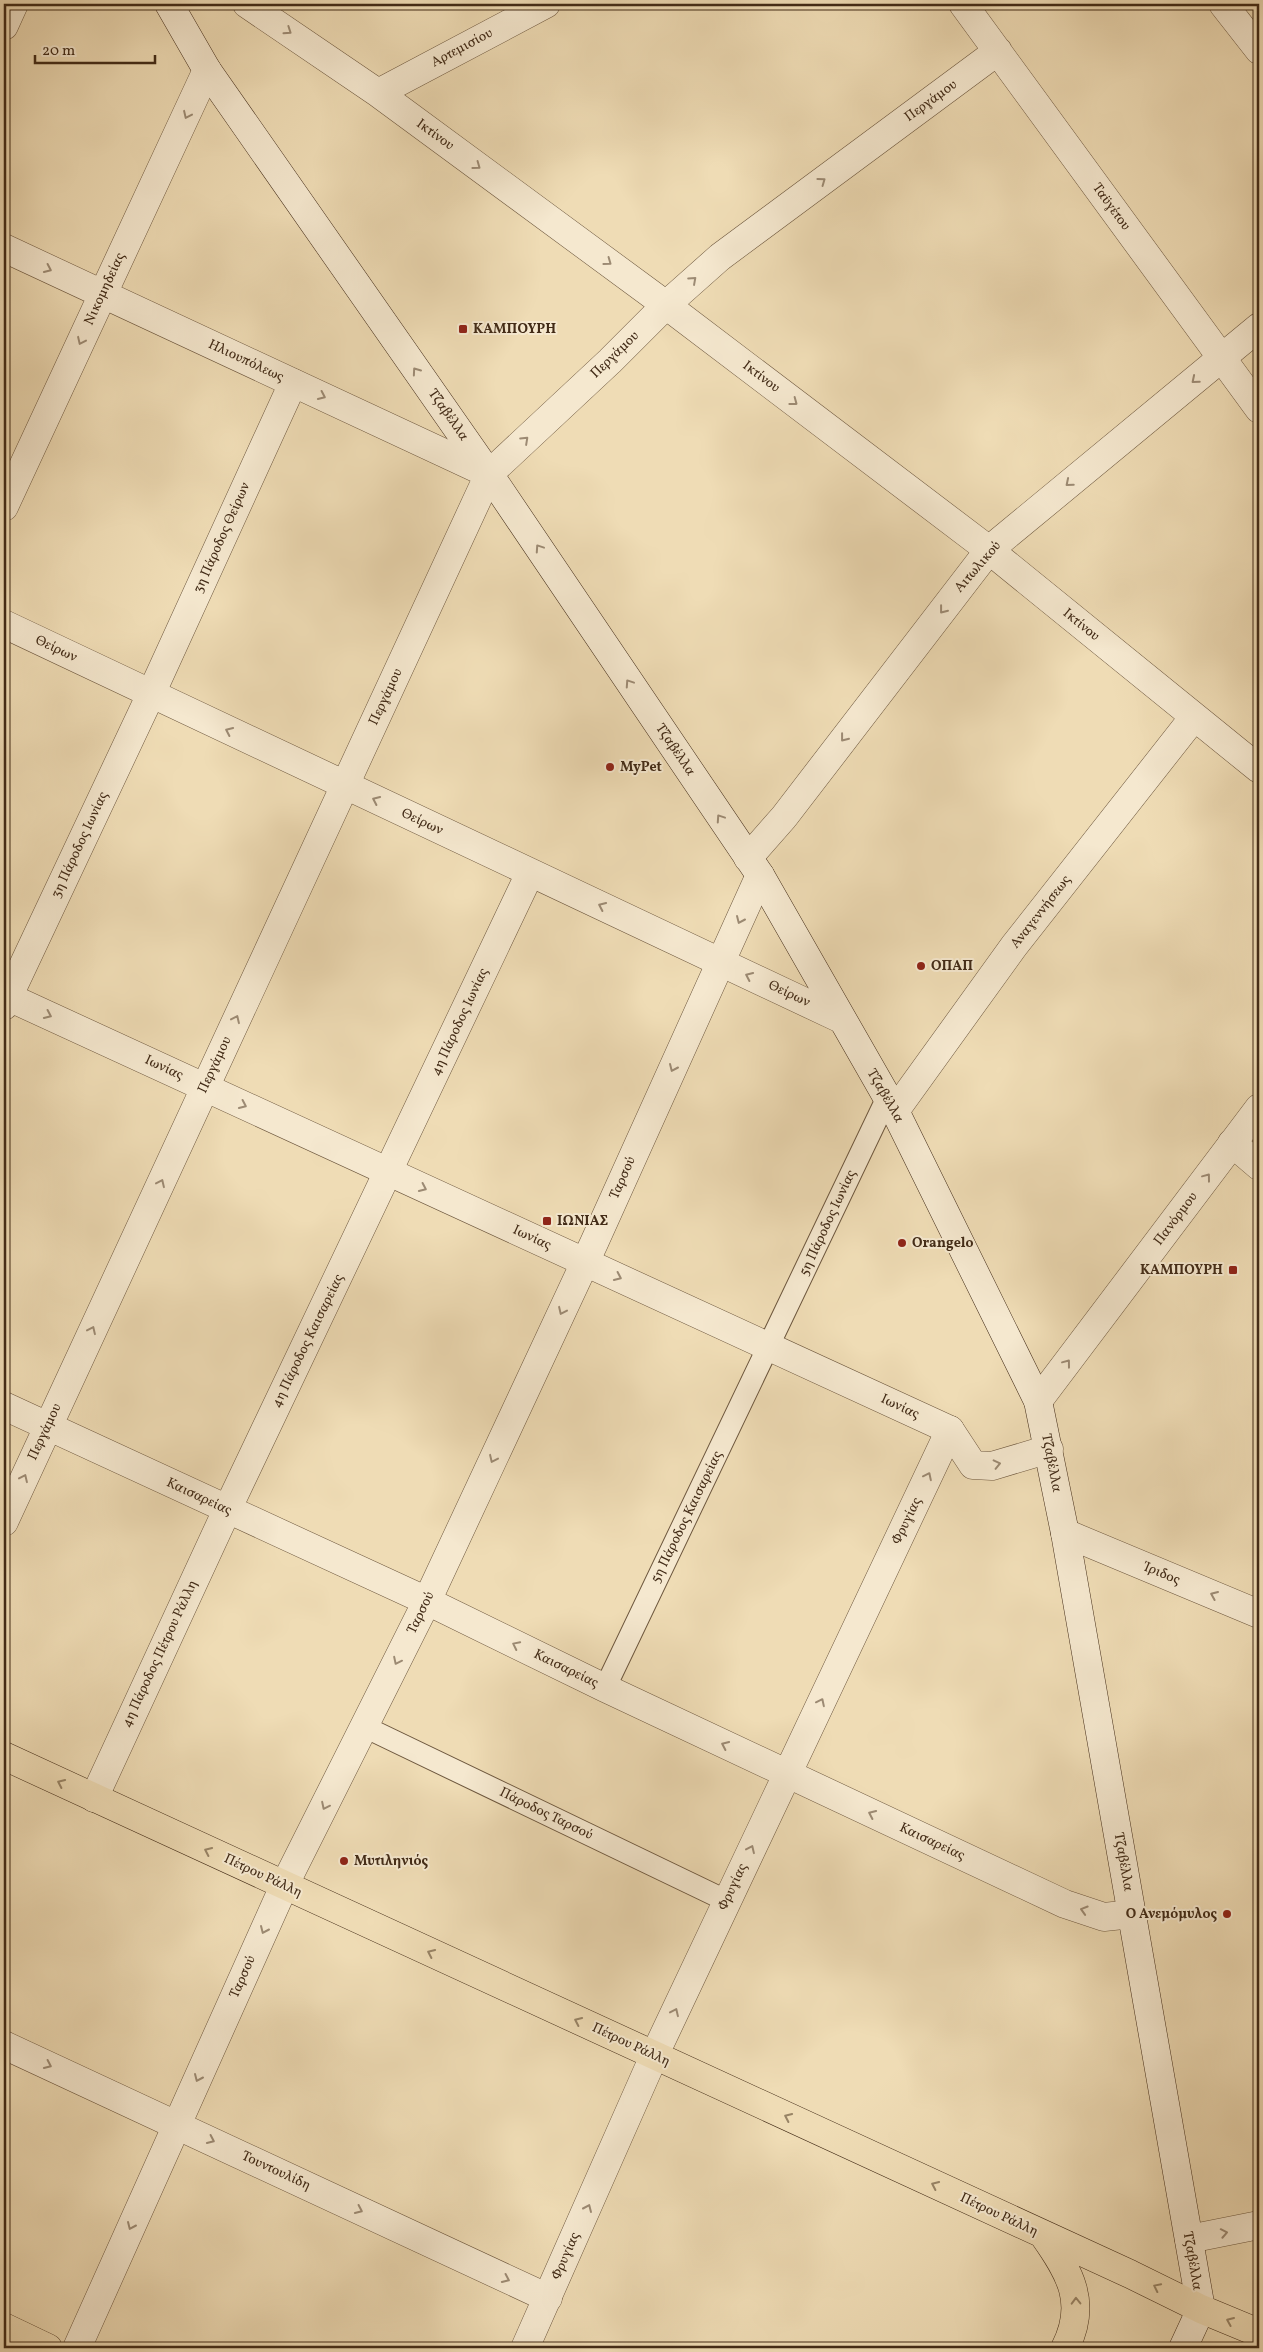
<svg xmlns="http://www.w3.org/2000/svg" width="1263" height="2352" viewBox="0 0 1263 2352" font-family="Vollkorn,serif">
<style>
.lines{fill:none;stroke-linecap:round;stroke-linejoin:round}
.service-casing{stroke:#6d573e;stroke-width:23}
.pedestrian-casing{stroke:#6d573e;stroke-width:29}
.minor-casing{stroke:#6d573e;stroke-width:29}
.tertiary-casing{stroke:#6d573e;stroke-width:29}
.secondary-casing{stroke:#422b17;stroke-width:29}
.primary-casing{stroke:#422b17;stroke-width:29}
.service{stroke:#f5e8cf;stroke-width:21}
.pedestrian{stroke:#f5e8cf;stroke-width:28}
.minor{stroke:#f5e8cf;stroke-width:28}
.tertiary{stroke:#f5e8cf;stroke-width:28}
.secondary{stroke:#f5e8cf;stroke-width:28}
.primary{stroke:#efdcb5;stroke-width:28}
.oneway{stroke:#9c8a73}
.oneway2{stroke:#988466}
.poi-dot{fill:#8f2418;stroke:#f5e8cf;stroke-width:2}
.labels{text-anchor:middle;dominant-baseline:central;stroke-width:4;stroke-linejoin:round;paint-order:stroke}
.street-label{font-size:14px;fill:#422b17;stroke:#f5e8cf}
.poi-label{font-size:14px;font-weight:bold;fill:#422b17;stroke:#f5e8cf;text-anchor:start}
</style>
<rect width="100%" height="100%" fill="#efdcb5"/>
<filter id="stains"><feTurbulence type="fractalNoise" baseFrequency=".004" numOctaves="4"/><feColorMatrix values="0 0 0 0 .2 0 0 0 0 .09 0 0 0 0 .02 0 0 0 .5 -.17"/></filter>
<radialGradient id="worn" r=".72"><stop offset=".6" stop-color="#630" stop-opacity="0"/><stop offset="1" stop-color="#630" stop-opacity=".3"/></radialGradient>
<g class="lines">
<g class="service-casing">
<path id="service" d="M605,1688L887,1098
M365,1727L727,1901"/>
</g>
<g class="pedestrian-casing">
<path id="pedestrian" d="M4,26L14,4
M4,1006L151,694L293,383
M94,1798L227,1510L530,873"/>
</g>
<g class="minor-casing">
<path id="minor" d="M247,4L378,93L666,305L989,550L1259,769
M963,4L1259,409
M1223,4L1259,50
M378,93L546,4
M4,248L489,474
M4,507L207,70
M4,624L841,1019
M4,995L950,1430
M895,1111L1014,946L1194,717
M1232,1143L1259,1166
M4,1406L427,1601L605,1688L1065,1904L1104,1917L1132,1914
M4,1522L489,474L610,361L666,305L720,257L998,51
M1065,1533L1259,1614
M4,2045L548,2298
M1189,2239L1259,2225"/>
</g>
<g class="tertiary-casing">
<path id="tertiary" d="M748,858L784,817L989,550L1259,327
M1038,1401L1259,1108
M950,1430L973,1465L992,1466L1049,1449
M77,2348L284,1886L427,1601L594,1243L760,875
M525,2348L654,2056L950,1430"/>
</g>
<g class="secondary-casing">
<path id="secondary" d="M169,4L207,70L489,474L760,875L895,1111L1038,1401L1065,1533L1201,2309L1183,2348"/>
</g>
<g class="primary-casing">
<path id="primary" d="M4,1756L1130,2274L1201,2309L1259,2333
M1044,2236C1070,2273 1088,2303 1065,2348
M4,2327L48,2348"/>
</g>
<use href="#service" class="service"/>
<use href="#pedestrian" class="pedestrian"/>
<use href="#minor" class="minor"/>
<use href="#tertiary" class="tertiary"/>
<use href="#secondary" class="secondary"/>
<use href="#primary" class="primary"/>
</g>
<defs><path id="oneway-chevron" d="M-2-3.5L2.5 0L-2 3.5" fill="none" stroke-width="1.6" stroke-linecap="round" stroke-linejoin="round" transform="scale(1.25)"/></defs>
<g class="oneway">
<use href="#oneway-chevron" transform="translate(288 31) rotate(34)"/>
<use href="#oneway-chevron" transform="translate(187 115) rotate(115)"/>
<use href="#oneway-chevron" transform="translate(477 166) rotate(36)"/>
<use href="#oneway-chevron" transform="translate(822 181) rotate(-36)"/>
<use href="#oneway-chevron" transform="translate(608 262) rotate(36)"/>
<use href="#oneway-chevron" transform="translate(48 269) rotate(25)"/>
<use href="#oneway-chevron" transform="translate(693 280) rotate(-42)"/>
<use href="#oneway-chevron" transform="translate(81 341) rotate(115)"/>
<use href="#oneway-chevron" transform="translate(416 371) rotate(-125)"/>
<use href="#oneway-chevron" transform="translate(1195 380) rotate(140)"/>
<use href="#oneway-chevron" transform="translate(322 396) rotate(25)"/>
<use href="#oneway-chevron" transform="translate(794 402) rotate(37)"/>
<use href="#oneway-chevron" transform="translate(525 440) rotate(-43)"/>
<use href="#oneway-chevron" transform="translate(1069 483) rotate(140)"/>
<use href="#oneway-chevron" transform="translate(539 548) rotate(-124)"/>
<use href="#oneway-chevron" transform="translate(943 610) rotate(128)"/>
<use href="#oneway-chevron" transform="translate(629 683) rotate(-124)"/>
<use href="#oneway-chevron" transform="translate(229 731) rotate(-155)"/>
<use href="#oneway-chevron" transform="translate(844 738) rotate(128)"/>
<use href="#oneway-chevron" transform="translate(376 800) rotate(-155)"/>
<use href="#oneway-chevron" transform="translate(720 818) rotate(-124)"/>
<use href="#oneway-chevron" transform="translate(602 906) rotate(-155)"/>
<use href="#oneway-chevron" transform="translate(740 920) rotate(114)"/>
<use href="#oneway-chevron" transform="translate(749 976) rotate(-155)"/>
<use href="#oneway-chevron" transform="translate(48 1015) rotate(25)"/>
<use href="#oneway-chevron" transform="translate(236 1019) rotate(-65)"/>
<use href="#oneway-chevron" transform="translate(673 1068) rotate(114)"/>
<use href="#oneway-chevron" transform="translate(243 1105) rotate(25)"/>
<use href="#oneway-chevron" transform="translate(1207 1177) rotate(-53)"/>
<use href="#oneway-chevron" transform="translate(161 1183) rotate(-65)"/>
<use href="#oneway-chevron" transform="translate(423 1188) rotate(25)"/>
<use href="#oneway-chevron" transform="translate(618 1277) rotate(25)"/>
<use href="#oneway-chevron" transform="translate(562 1311) rotate(115)"/>
<use href="#oneway-chevron" transform="translate(92 1330) rotate(-65)"/>
<use href="#oneway-chevron" transform="translate(1067 1363) rotate(-53)"/>
<use href="#oneway-chevron" transform="translate(493 1459) rotate(115)"/>
<use href="#oneway-chevron" transform="translate(997 1464) rotate(-13)"/>
<use href="#oneway-chevron" transform="translate(928 1476) rotate(-64)"/>
<use href="#oneway-chevron" transform="translate(24 1478) rotate(-65)"/>
<use href="#oneway-chevron" transform="translate(1214 1595) rotate(-157)"/>
<use href="#oneway-chevron" transform="translate(516 1645) rotate(-154)"/>
<use href="#oneway-chevron" transform="translate(397 1661) rotate(116)"/>
<use href="#oneway-chevron" transform="translate(821 1702) rotate(-64)"/>
<use href="#oneway-chevron" transform="translate(725 1745) rotate(-155)"/>
<use href="#oneway-chevron" transform="translate(325 1806) rotate(116)"/>
<use href="#oneway-chevron" transform="translate(872 1814) rotate(-155)"/>
<use href="#oneway-chevron" transform="translate(751 1849) rotate(-65)"/>
<use href="#oneway-chevron" transform="translate(1084 1910) rotate(-163)"/>
<use href="#oneway-chevron" transform="translate(264 1930) rotate(114)"/>
<use href="#oneway-chevron" transform="translate(675 2012) rotate(-65)"/>
<use href="#oneway-chevron" transform="translate(48 2065) rotate(25)"/>
<use href="#oneway-chevron" transform="translate(198 2078) rotate(114)"/>
<use href="#oneway-chevron" transform="translate(211 2140) rotate(25)"/>
<use href="#oneway-chevron" transform="translate(588 2208) rotate(-66)"/>
<use href="#oneway-chevron" transform="translate(359 2210) rotate(25)"/>
<use href="#oneway-chevron" transform="translate(131 2226) rotate(114)"/>
<use href="#oneway-chevron" transform="translate(1224 2233) rotate(-11)"/>
<use href="#oneway-chevron" transform="translate(506 2279) rotate(25)"/>
</g>
<g class="oneway2">
<use href="#oneway-chevron" transform="translate(61 1783) rotate(-155)"/>
<use href="#oneway-chevron" transform="translate(208 1851) rotate(-155)"/>
<use href="#oneway-chevron" transform="translate(431 1953) rotate(-155)"/>
<use href="#oneway-chevron" transform="translate(578 2021) rotate(-155)"/>
<use href="#oneway-chevron" transform="translate(788 2117) rotate(-155)"/>
<use href="#oneway-chevron" transform="translate(935 2185) rotate(-155)"/>
<use href="#oneway-chevron" transform="translate(1157 2287) rotate(-154)"/>
<use href="#oneway-chevron" transform="translate(1076 2301) rotate(-91)"/>
<use href="#oneway-chevron" transform="translate(1230 2321) rotate(-157)"/>
</g>
<g class="poi-dot">
<rect x="458" y="324" width="10" height="10" rx="2.5"/>
<circle cx="610" cy="767" r="5"/>
<circle cx="921" cy="966" r="5"/>
<rect x="542" y="1216" width="10" height="10" rx="2.5"/>
<circle cx="902" cy="1243" r="5"/>
<rect x="1228" y="1265" width="10" height="10" rx="2.5"/>
<circle cx="344" cy="1861" r="5"/>
<circle cx="1227" cy="1914" r="5"/>
</g>
<g class="labels">
<g class="street-label">
<text transform="translate(462 48) rotate(-28)">Αρτεμισίου</text>
<text transform="translate(931 101) rotate(-36)">Περγάμου</text>
<text transform="translate(435 135) rotate(36)">Ικτίνου</text>
<text transform="translate(1111 207) rotate(54)">Ταϋγέτου</text>
<text transform="translate(105 289) rotate(-65)">Νικομηδείας</text>
<text transform="translate(615 355) rotate(-44)">Περγάμου</text>
<text transform="translate(246 361) rotate(25)">Ηλιουπόλεως</text>
<text transform="translate(761 377) rotate(37)">Ικτίνου</text>
<text transform="translate(448 415) rotate(55)">Τζαβέλλα</text>
<text transform="translate(222 538) rotate(-66)">3η Πάροδος Θείρων</text>
<text transform="translate(978 567) rotate(-49)">Αιτωλικού</text>
<text transform="translate(1081 625) rotate(39)">Ικτίνου</text>
<text transform="translate(56 649) rotate(25)">Θείρων</text>
<text transform="translate(386 697) rotate(-65)">Περγάμου</text>
<text transform="translate(675 750) rotate(56)">Τζαβέλλα</text>
<text transform="translate(422 822) rotate(25)">Θείρων</text>
<text transform="translate(80 845) rotate(-65)">3η Πάροδος Ιωνίας</text>
<text transform="translate(1041 912) rotate(-52)">Αναγεννήσεως</text>
<text transform="translate(789 994) rotate(25)">Θείρων</text>
<text transform="translate(460 1022) rotate(-65)">4η Πάροδος Ιωνίας</text>
<text transform="translate(215 1065) rotate(-65)">Περγάμου</text>
<text transform="translate(164 1068) rotate(25)">Ιωνίας</text>
<text transform="translate(885 1096) rotate(60)">Τζαβέλλα</text>
<text transform="translate(623 1178) rotate(-66)">Ταρσού</text>
<text transform="translate(1176 1219) rotate(-53)">Πανόρμου</text>
<text transform="translate(828 1223) rotate(-65)">5η Πάροδος Ιωνίας</text>
<text transform="translate(532 1238) rotate(25)">Ιωνίας</text>
<text transform="translate(308 1341) rotate(-64)">4η Πάροδος Καισαρείας</text>
<text transform="translate(900 1407) rotate(25)">Ιωνίας</text>
<text transform="translate(45 1432) rotate(-65)">Περγάμου</text>
<text transform="translate(1051 1463) rotate(79)">Τζαβέλλα</text>
<text transform="translate(199 1497) rotate(25)">Καισαρείας</text>
<text transform="translate(687 1517) rotate(-64)">5η Πάροδος Καισαρείας</text>
<text transform="translate(907 1521) rotate(-64)">Φρυγίας</text>
<text transform="translate(1162 1574) rotate(23)">Ίριδος</text>
<text transform="translate(421 1613) rotate(-64)">Ταρσού</text>
<text transform="translate(160 1654) rotate(-65)">4η Πάροδος Πέτρου Ράλλη</text>
<text transform="translate(566 1669) rotate(26)">Καισαρείας</text>
<text transform="translate(546 1814) rotate(26)">Πάροδος Ταρσού</text>
<text transform="translate(932 1842) rotate(25)">Καισαρείας</text>
<text transform="translate(1123 1862) rotate(80)">Τζαβέλλα</text>
<text transform="translate(263 1876) rotate(25)">Πέτρου Ράλλη</text>
<text transform="translate(733 1887) rotate(-65)">Φρυγίας</text>
<text transform="translate(243 1977) rotate(-66)">Ταρσού</text>
<text transform="translate(631 2045) rotate(25)">Πέτρου Ράλλη</text>
<text transform="translate(276 2171) rotate(25)">Τουντουλίδη</text>
<text transform="translate(999 2215) rotate(25)">Πέτρου Ράλλη</text>
<text transform="translate(566 2256) rotate(-66)">Φρυγίας</text>
<text transform="translate(1192 2261) rotate(80)">Τζαβέλλα</text>
</g>
<g class="poi-label">
<text x="473" y="329">KAΜΠΟΥΡΗ</text>
<text x="620" y="767">MyPet</text>
<text x="931" y="966">ΟΠΑΠ</text>
<text x="557" y="1221">ΙΩΝΙΑΣ</text>
<text x="912" y="1243">Orangelo</text>
<text x="1223" y="1270" text-anchor="end">ΚΑΜΠΟΥΡΗ</text>
<text x="354" y="1861">Μυτιληνιός</text>
<text x="1217" y="1914" text-anchor="end">Ο Ανεμόμυλος</text>
</g>
</g>
<rect width="1263" height="2352" fill="none" stroke="#efdcb5" stroke-width="20"/>
<rect x="5" y="5" width="1253" height="2342" fill="none" stroke="#422b17" stroke-width="2.5"/>
<rect x="10" y="10" width="1243" height="2332" fill="none" stroke="#422b17"/>
<path d="M35 55v8h120v-8" fill="none" stroke="#422b17" stroke-width="2.5"/>
<text x="42" y="55" font-size="15" fill="#422b17" stroke="#f5e8cf" stroke-width="4" paint-order="stroke">20 m</text>
<rect width="100%" height="100%" filter="url(#stains)"/>
<rect width="100%" height="100%" fill="url(#worn)"/>
</svg>
